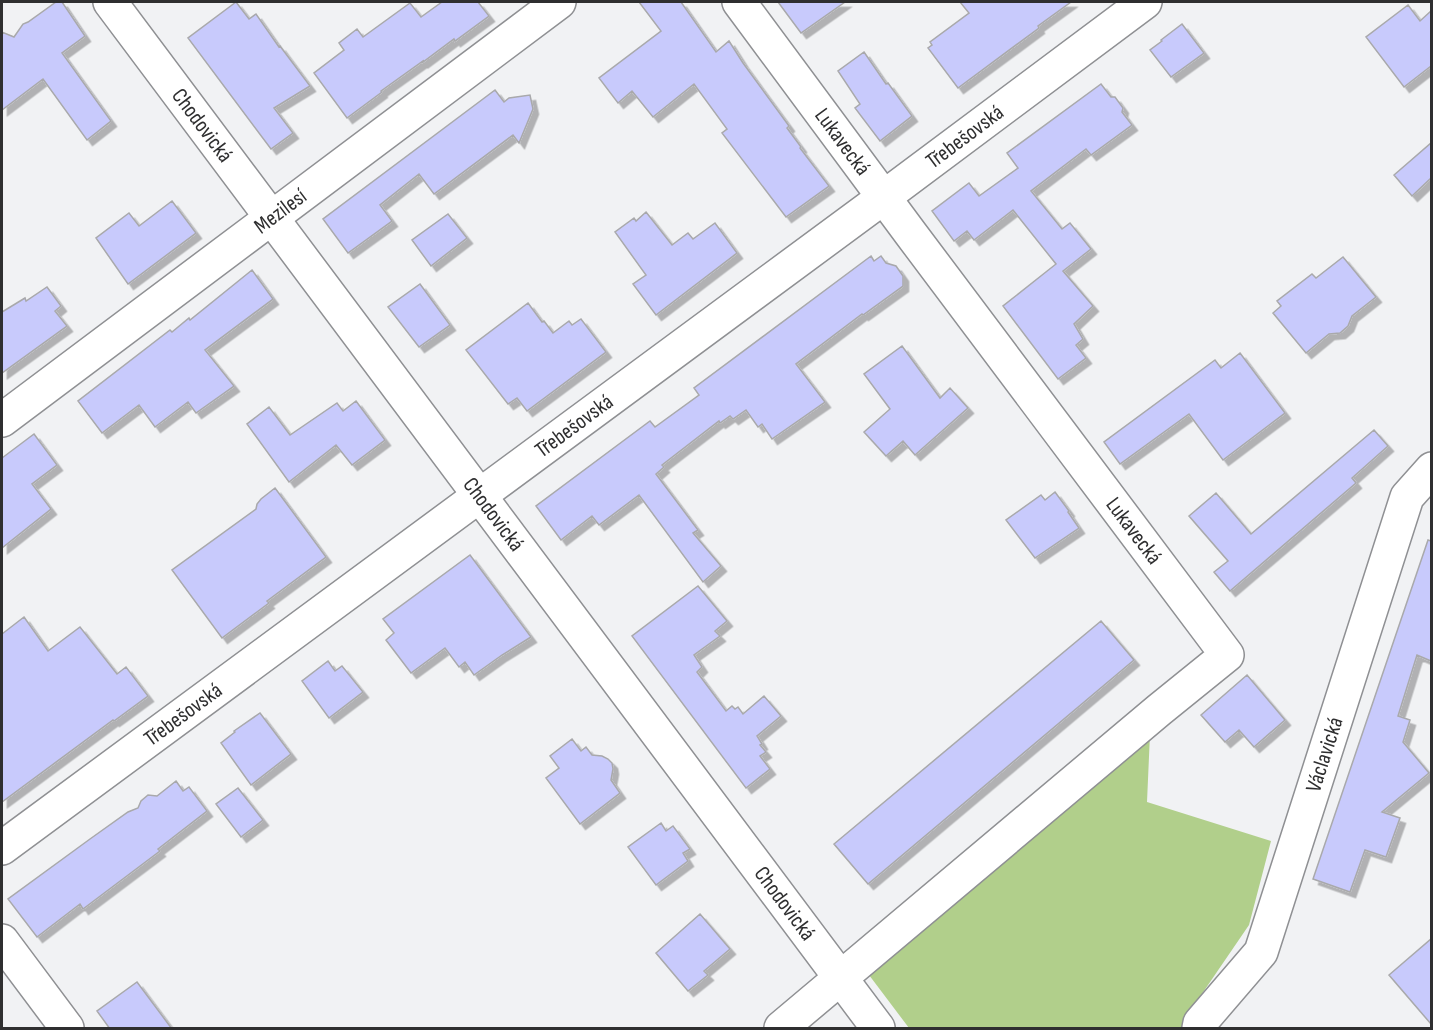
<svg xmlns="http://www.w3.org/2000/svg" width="1433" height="1030" viewBox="0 0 1433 1030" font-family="'Sofia Sans Condensed',sans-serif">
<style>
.green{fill:#b1cf8b}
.building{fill:#c8cafc;stroke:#a9a9ab;stroke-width:1.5;filter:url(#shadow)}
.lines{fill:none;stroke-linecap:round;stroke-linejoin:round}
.minor-casing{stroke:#8f9093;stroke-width:36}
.minor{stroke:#fff;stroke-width:33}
.labels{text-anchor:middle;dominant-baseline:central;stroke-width:4.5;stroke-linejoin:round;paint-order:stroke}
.street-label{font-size:22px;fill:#2f2f30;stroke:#fff}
</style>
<defs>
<filter id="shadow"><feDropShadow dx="5.5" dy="5.5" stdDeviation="0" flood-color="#0004"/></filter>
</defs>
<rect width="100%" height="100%" fill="#f1f2f4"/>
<path class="green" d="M1150,734L1147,802L1271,841L1249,925L1195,1004L1185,1028H909L866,971Z"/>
<path class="building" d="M56,2H62L85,36L62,53L111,121L87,140L43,79L2,110V32L14,37L23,24L28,22Z
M236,2L249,19L256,14L279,47L280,46L310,86L274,108L293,133L271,149L188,38Z
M442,2H478L489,16L455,41L454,39L423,62V61L381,91L382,92L347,118L314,73L344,50L339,43L357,29L363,37L410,3L421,17Z
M639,2H681L716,52L729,41L743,63L789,126L787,128L801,147L800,148L829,186L786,217L722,133L727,129L694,84L653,117L632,91L618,103L599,78L661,31Z
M778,2H845L801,33Z
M960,2H1071L1038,26L1039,28L958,88L928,48L932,45L930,42L969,13Z
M1408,5L1420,21L1431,11V66L1404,87L1366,37Z
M1182,24L1204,53L1171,77L1150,50L1162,41L1161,40Z
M864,52L886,84L888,83L912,116L880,141L855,108L860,104L838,71Z
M1101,84L1111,97H1115L1123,108L1122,112L1132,125L1091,155L1086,149L1031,191L1062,229L1070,223L1091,249L1063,271L1093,306L1074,324L1083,339L1076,345L1086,358L1058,379L1003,306L1056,264L1013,210L974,240L967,231L954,241L932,211L969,183L979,196L1018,168L1007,153Z
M495,90L504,102L509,98L530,95L533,109L519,143L513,135L434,194L419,174L380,205L392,221L348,253L323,219Z
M1431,143V178L1412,196L1394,175Z
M172,201L196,233L128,284L96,238L129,213L139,226Z
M646,212L672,245L688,233L693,239L715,223L737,253L656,315L633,284L646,275L615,232L634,218L636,221Z
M448,214L467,238L431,266L412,240Z
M871,256L874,261L881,256L886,263L896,266L903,276V286L863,315L862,314L796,364L825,402L772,439L762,424L758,427L746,410L733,419L730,416L720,423L719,421L662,465L664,467L656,474L698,530L693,533L721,566L703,582L639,495L599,525L592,516L561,540L536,506L650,421L655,427L699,395L694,388Z
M1343,257L1376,297L1352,316L1348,326L1340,333L1329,334L1306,353L1273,313L1281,306L1277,301L1312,274L1316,278Z
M252,270L273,299L205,350L234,386L196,413L188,402L155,427L139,405L102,433L78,401L170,330L172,332L189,318L190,320Z
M420,284L450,325L419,347L388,307Z
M47,287L61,306L55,311L67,326L2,373V312L25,298L26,301Z
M528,303L542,322L544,321L553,333L569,321L572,325L581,319L606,352L527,411L517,398L508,404L466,350Z
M902,346L940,398L950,388L968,408L915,455L903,441L886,456L864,432L890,409L864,374Z
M1240,353L1285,413L1223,460L1189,414L1120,464L1104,442L1215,360L1221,368Z
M356,401L385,440L352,465L336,445L289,482L247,424L269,407L290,435L337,403L343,411Z
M1374,430L1388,446L1352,478L1356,483L1230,591L1214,572L1228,561L1189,516L1216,493L1251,534Z
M34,434L57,465L32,484L51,509L2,548V458Z
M275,488L326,557L267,601L269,603L222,638L172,570L256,509L257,504L261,499Z
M1055,492L1069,511L1068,512L1079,528L1035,558L1006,520L1041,495L1045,500Z
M1428,540L1431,541V661L1417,655L1398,716L1410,720L1403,742L1429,773L1382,812L1400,818L1386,857L1365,850L1350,892L1313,879Z
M470,555L531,637L502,655L474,675L465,662L459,667L445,648L411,673L386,640L394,633L383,619Z
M698,586L727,621L715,631L720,636L694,655L702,667L697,672L726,711L732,706L735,709L738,707L743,714L764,696L781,716L757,736L762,744L760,745L766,752L760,756L770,769L746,788L632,636Z
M24,617L48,651L80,627L117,674L126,667L148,696L114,721L113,720L2,802V634Z
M1101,621L1134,660L868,884L834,844Z
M328,661L335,671L342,666L363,692L329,718L302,681Z
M1247,675L1285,720L1254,747L1239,730L1225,742L1201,715Z
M260,713L291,754L251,785L221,743L235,732L234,731Z
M572,739L581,751L586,747L592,755L602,756L608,759L612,763L613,769L611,780L620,793L580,824L546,778L559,768L550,756Z
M176,781L183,791L189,787L207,811L158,849L160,851L83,909L80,904L37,937L8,899L90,839L128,812L138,808L141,801L148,795L157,796Z
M238,788L263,820L241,837L216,804Z
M661,823L666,831L673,826L690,849L683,853L688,861L656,885L628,847Z
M700,914L730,949L704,971L708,975L688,991L656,953Z
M1431,939V1024L1389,975Z
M137,982L172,1029H110L97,1011Z"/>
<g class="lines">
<g class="minor-casing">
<g id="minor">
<path id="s1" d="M110,2L878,1028"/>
<path id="s2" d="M739,2L911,234L1227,655L1159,710L781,1028"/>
<path id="s3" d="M2,420L559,2"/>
<path id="s4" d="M2,848L884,197L1145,2"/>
<path d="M2,941L67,1028"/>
<path id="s5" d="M1199,1028L1200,1023L1261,952L1407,497L1432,469"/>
</g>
</g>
<use href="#minor" class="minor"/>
</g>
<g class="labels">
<g class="street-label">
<text stroke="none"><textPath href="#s1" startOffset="154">Chodovická</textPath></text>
<text stroke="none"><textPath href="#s4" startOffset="1197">Třebešovská</textPath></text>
<text stroke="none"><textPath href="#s2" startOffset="174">Lukavecká</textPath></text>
<text stroke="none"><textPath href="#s3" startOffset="348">Mezilesí</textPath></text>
<text stroke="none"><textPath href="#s4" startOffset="711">Třebešovská</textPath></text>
<text stroke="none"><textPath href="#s1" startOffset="640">Chodovická</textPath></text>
<text stroke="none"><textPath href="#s2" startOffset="660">Lukavecká</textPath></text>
<text stroke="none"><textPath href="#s4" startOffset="225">Třebešovská</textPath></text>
<text stroke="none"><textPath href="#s5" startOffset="306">Václavická</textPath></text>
<text stroke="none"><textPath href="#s1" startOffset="1126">Chodovická</textPath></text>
</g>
</g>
<rect width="1433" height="1030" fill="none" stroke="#2f2f30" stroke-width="6"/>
</svg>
